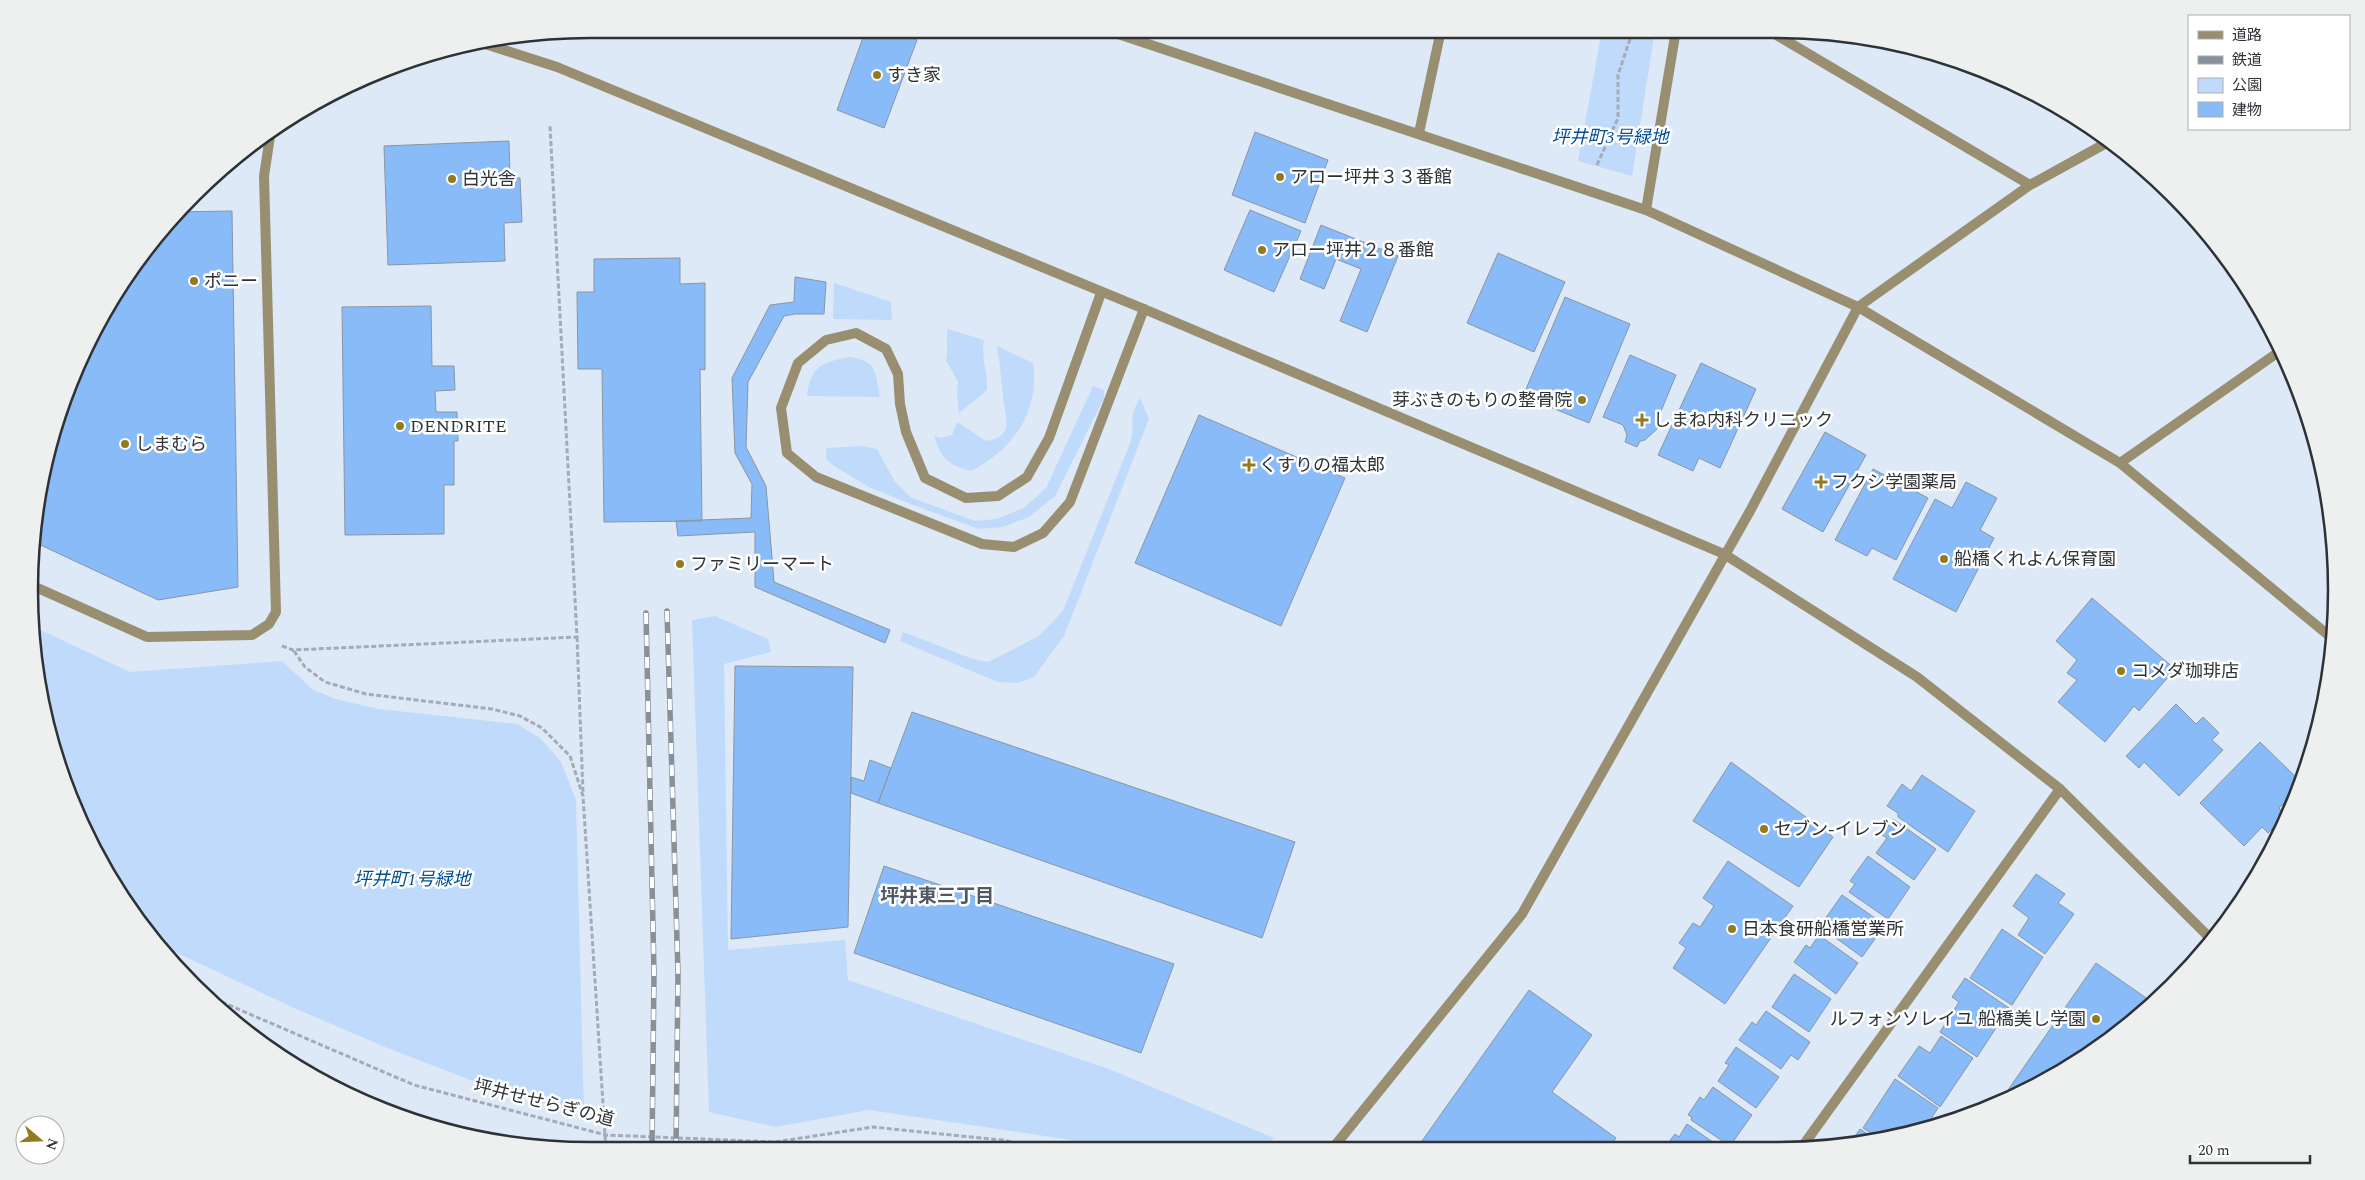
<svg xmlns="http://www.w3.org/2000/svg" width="2365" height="1180" viewBox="0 0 2365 1180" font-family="Spectral,'Noto Sans JP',serif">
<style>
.green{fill:#c0dafb}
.building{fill:#88bbf8;stroke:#8b95a2}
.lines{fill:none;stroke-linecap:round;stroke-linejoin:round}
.path{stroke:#a2abb6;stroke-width:3;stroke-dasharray:5 2.5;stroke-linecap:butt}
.minor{stroke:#998f70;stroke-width:10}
.tertiary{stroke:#998f70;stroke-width:10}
.rail-casing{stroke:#88909a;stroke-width:5.5}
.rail{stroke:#fff;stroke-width:4;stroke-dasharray:11;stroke-linecap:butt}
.poi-dot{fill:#927a20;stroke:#fff;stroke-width:2}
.labels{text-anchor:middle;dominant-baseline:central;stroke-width:5;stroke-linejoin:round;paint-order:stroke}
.poi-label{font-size:18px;fill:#2e3237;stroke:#fff;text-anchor:start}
.park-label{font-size:18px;font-style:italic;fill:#024e95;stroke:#fff}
.street-label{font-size:18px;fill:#2e3237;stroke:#fff}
.neighbourhood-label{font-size:19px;font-weight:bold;fill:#4f5964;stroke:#fff}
.rim{fill:none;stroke:#2e3237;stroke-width:2.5}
</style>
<rect width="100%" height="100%" fill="#dde9f7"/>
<path class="green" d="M1602,30H1655L1632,176L1578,161Z
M834,283L891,302L892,320L833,319Z
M948,329L984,340C981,358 988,373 987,390L959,413L957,394L958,382L946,360C949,349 945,340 948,329Z
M997,346L1033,363C1040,411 1013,450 971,471C947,464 941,459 934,435L940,438L952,435L957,422L986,441C1017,436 1004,417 1003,396C1001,379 1000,363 997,346Z
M849,357C878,361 875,372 880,397L807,396C810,367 822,362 849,357Z
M1093,386L1104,390V398L1055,496L1029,517L1003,527L979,529L913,505L869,487L834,466L826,459V448L862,446L877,449L895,482L912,498L975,521L996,519L1024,508L1046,488Z
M1140,398L1149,419L1064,636L1034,677L1018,683L998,682L900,641L903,632L973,659L988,662L1039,636L1063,611L1131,441C1135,422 1128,418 1140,398Z
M715,616L768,639L771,652L724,664L728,950L845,940L848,980L1109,1069L1274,1138L1266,1148H1126L869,1110L775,1127L709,1112L692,620Z
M32,626L130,672L282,661L312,689L335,699L379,709L517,724L540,738L561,762L576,800L584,1114L494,1089L390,1049L294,1008L158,944L124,902L87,838L48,736L34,663Z"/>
<path class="building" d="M866,29H888L917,40L884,128L837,110Z
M1255,132L1328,160L1305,223L1232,195Z
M509,141L510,178H520L522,222L504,223L505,261L388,265L384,146Z
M1250,210L1301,231L1274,292L1224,270Z
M232,211L238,587L158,600L32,541L40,480L72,375L123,278L176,212Z
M1321,225L1398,256L1367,332L1340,321L1361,269L1336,259L1324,289L1300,279Z
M1498,253L1565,282L1534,352L1467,323Z
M680,258V284L705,283V370L700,369L702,521L604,522L602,369H578L577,292H594V259Z
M795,277L826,282L824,314H795L784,316L748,382L746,447L766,486L774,582L890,630L885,643L755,587V532L678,536L676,521L751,518L752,484L735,453L732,378L770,305L794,302Z
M1565,297L1630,324L1589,423L1523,396Z
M431,306L432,366H454L455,390L435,391L436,412H457L458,441H454V485H444V534L345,535L342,307Z
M1630,355L1676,375L1661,411L1658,428L1645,440L1640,441L1637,447L1625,442L1627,435L1623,425L1603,417Z
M1701,363L1756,389L1720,468L1699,458L1693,471L1658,455Z
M1199,415L1345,478L1281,626L1135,563Z
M1825,432L1866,455L1823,532L1782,509Z
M1873,469L1928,498L1896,560L1872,548L1867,556L1835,540Z
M1966,482L1997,498L1980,530L1994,538L1956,612L1893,579L1935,499L1952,508Z
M2092,598L2175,669L2139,711L2134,706L2105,742L2058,702L2077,680L2067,673L2077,660L2056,641Z
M735,666L853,667L848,927L731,939Z
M2176,704L2196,724L2203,717L2219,733L2212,740L2223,750L2179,796L2144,762L2139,768L2126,756Z
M912,712L1295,842L1262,938L878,803Z
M2260,742L2300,781L2296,791L2279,808L2286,815L2268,833L2262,827L2244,846L2200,803Z
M870,760L891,768L878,803L851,793V777L864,781Z
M1731,762L1833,837L1799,887L1693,821Z
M1922,775L1975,811L1948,852L1898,817V813L1887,806L1902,784L1911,791Z
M1893,819L1936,849L1914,880L1876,853L1887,838L1882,835Z
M1868,856L1910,887L1888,919L1849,892L1855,884L1850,881Z
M1728,861L1793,906L1725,1004L1673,968L1686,948L1679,943L1693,923L1700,927L1714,906L1703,898Z
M884,866L1174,964L1141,1053L854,953Z
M2036,874L2065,894L2058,903L2074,914L2045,954L2018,935L2029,918L2013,906Z
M1842,895L1885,925L1862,957L1825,930L1830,922L1825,919Z
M2002,929L2043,957L2012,1005L1970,978Z
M1819,935L1858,963L1836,994L1794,962L1806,945L1810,948Z
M2096,963L2152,1002L2116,1035L1999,1103Z
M1794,974L1831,999L1809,1032L1772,1007Z
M1965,978L2009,1008L1977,1057L1940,1032L1959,1002L1952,997Z
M1529,990L1592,1035L1552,1092L1616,1138L1609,1147L1417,1148Z
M1766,1011L1810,1042L1798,1060L1791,1055L1781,1069L1739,1040L1752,1022L1756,1025Z
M1941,1036L1973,1058L1940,1107L1898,1076L1919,1046L1930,1053Z
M1736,1047L1779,1077L1756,1108L1718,1081L1729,1065L1725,1063Z
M1895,1079L1938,1108L1927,1125L1879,1138L1863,1128Z
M1713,1087L1752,1115L1730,1146L1691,1120L1692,1117L1688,1115L1700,1097L1704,1100Z
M1687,1124L1720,1147H1665L1675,1134L1679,1137Z
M1860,1129L1875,1139L1848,1146Z"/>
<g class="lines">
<path class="path" d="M1597,165L1618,118V75L1633,30
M577,637L583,792
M282,646L293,650L577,637L550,126
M294,651L305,667L325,682L366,694L492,709L520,716L542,728L570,756L583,796L606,1150
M201,993L414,1085L606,1135L775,1142L873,1127L1002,1140L1049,1149"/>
<path class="minor" d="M1768,30L2030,185
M1419,133L1441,30
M2110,141L2030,185L1858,307L2120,463L2333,639
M1646,210L1676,30
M1101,293L1049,438L1027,477L998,496L966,498L925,478L906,432L900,404L898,374L886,349L856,333L826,340L798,363L781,408L787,453L816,477L982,544L1014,547L1043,533L1070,502L1144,309
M2120,463L2280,351
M1802,1147L2060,789"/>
<path class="tertiary" d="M1103,29L1646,210L1858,307L1750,511L1522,914L1333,1148
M476,41L557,67L1144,309L1724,554L1917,677L2060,789L2211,939
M31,585L147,637L252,635L269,624L276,612L264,176L271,130"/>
<g class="rail-casing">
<path id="rail" d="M667,611L678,973L676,1150
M646,613L654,973L652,1150"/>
</g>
<use href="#rail" class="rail"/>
</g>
<g class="poi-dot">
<circle cx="877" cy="75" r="5"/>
<circle cx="1280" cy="177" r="5"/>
<circle cx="452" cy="179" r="5"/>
<circle cx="1262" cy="250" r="5"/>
<circle cx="194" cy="281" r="5"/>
<circle cx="1582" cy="400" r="5"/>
<path d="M1639.5 412.5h5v5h5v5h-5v5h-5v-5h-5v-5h5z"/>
<circle cx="400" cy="426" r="5"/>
<circle cx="125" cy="444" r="5"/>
<path d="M1246.5 457.5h5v5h5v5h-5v5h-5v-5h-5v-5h5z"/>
<path d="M1818.5 474.5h5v5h5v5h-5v5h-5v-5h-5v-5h5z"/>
<circle cx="1944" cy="559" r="5"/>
<circle cx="680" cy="564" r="5"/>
<circle cx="2121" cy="671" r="5"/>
<circle cx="1764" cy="829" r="5"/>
<circle cx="1732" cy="929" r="5"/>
<circle cx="2096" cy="1019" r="5"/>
</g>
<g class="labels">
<g class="poi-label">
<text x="887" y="75">すき家</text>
<text x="1290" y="177">アロー坪井３３番館</text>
<text x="462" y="179">白光舎</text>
<text x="1272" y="250">アロー坪井２８番館</text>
<text x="204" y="281">ポニー</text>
<text x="1572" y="400" text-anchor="end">芽ぶきのもりの整骨院</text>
<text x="1653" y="420">しまね内科クリニック</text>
<text x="410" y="426">DENDRITE</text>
<text x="135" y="444">しまむら</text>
<text x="1259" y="465">くすりの福太郎</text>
<text x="1831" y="482">フクシ学園薬局</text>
<text x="1954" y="559">船橋くれよん保育園</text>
<text x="690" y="564">ファミリーマート</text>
<text x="2131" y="671">コメダ珈琲店</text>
<text x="1774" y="829">セブン-イレブン</text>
<text x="1742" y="929">日本食研船橋営業所</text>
<text x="2086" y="1019" text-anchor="end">ルフォンソレイユ 船橋美し学園</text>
</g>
<g class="park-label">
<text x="1610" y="137">坪井町3号緑地</text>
<text x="412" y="879">坪井町1号緑地</text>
</g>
<g class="street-label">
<text transform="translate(544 1103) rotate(14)">坪井せせらぎの道</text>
</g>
<g class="neighbourhood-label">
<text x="937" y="896">坪井東三丁目</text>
</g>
</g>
<path d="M0 0H2365V1180H0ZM590 38H1776A552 552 0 0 1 2328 590V590A552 552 0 0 1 1776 1142H590A552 552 0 0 1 38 590V590A552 552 0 0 1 590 38Z" fill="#eeefef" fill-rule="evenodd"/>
<path class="rim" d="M590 38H1776A552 552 0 0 1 2328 590V590A552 552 0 0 1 1776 1142H590A552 552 0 0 1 38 590V590A552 552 0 0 1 590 38Z"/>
<rect x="2188" y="15" width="162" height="115" fill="#ffffff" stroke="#abadaf"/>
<rect x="2198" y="31" width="25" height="8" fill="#998f70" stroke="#abadaf"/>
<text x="2232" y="40" font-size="15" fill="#2e3237">道路</text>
<rect x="2198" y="56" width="25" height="8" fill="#88909a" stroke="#abadaf"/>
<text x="2232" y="65" font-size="15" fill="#2e3237">鉄道</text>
<rect x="2198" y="78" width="25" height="15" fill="#c0dafb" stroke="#abadaf"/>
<text x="2232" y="90" font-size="15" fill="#2e3237">公園</text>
<rect x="2198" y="102" width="25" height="15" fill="#88bbf8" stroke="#abadaf"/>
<text x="2232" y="115" font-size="15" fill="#2e3237">建物</text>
<g transform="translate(40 1140) rotate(109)"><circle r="24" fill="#ffffff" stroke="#abadaf"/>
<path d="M0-4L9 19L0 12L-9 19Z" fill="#927a20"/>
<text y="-8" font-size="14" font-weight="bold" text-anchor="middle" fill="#2e3237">N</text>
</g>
<path d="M2190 1155v8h120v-8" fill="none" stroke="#2e3237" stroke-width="2.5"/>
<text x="2198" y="1155" font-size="15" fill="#2e3237" stroke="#ffffff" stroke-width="4" paint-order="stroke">20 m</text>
</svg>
